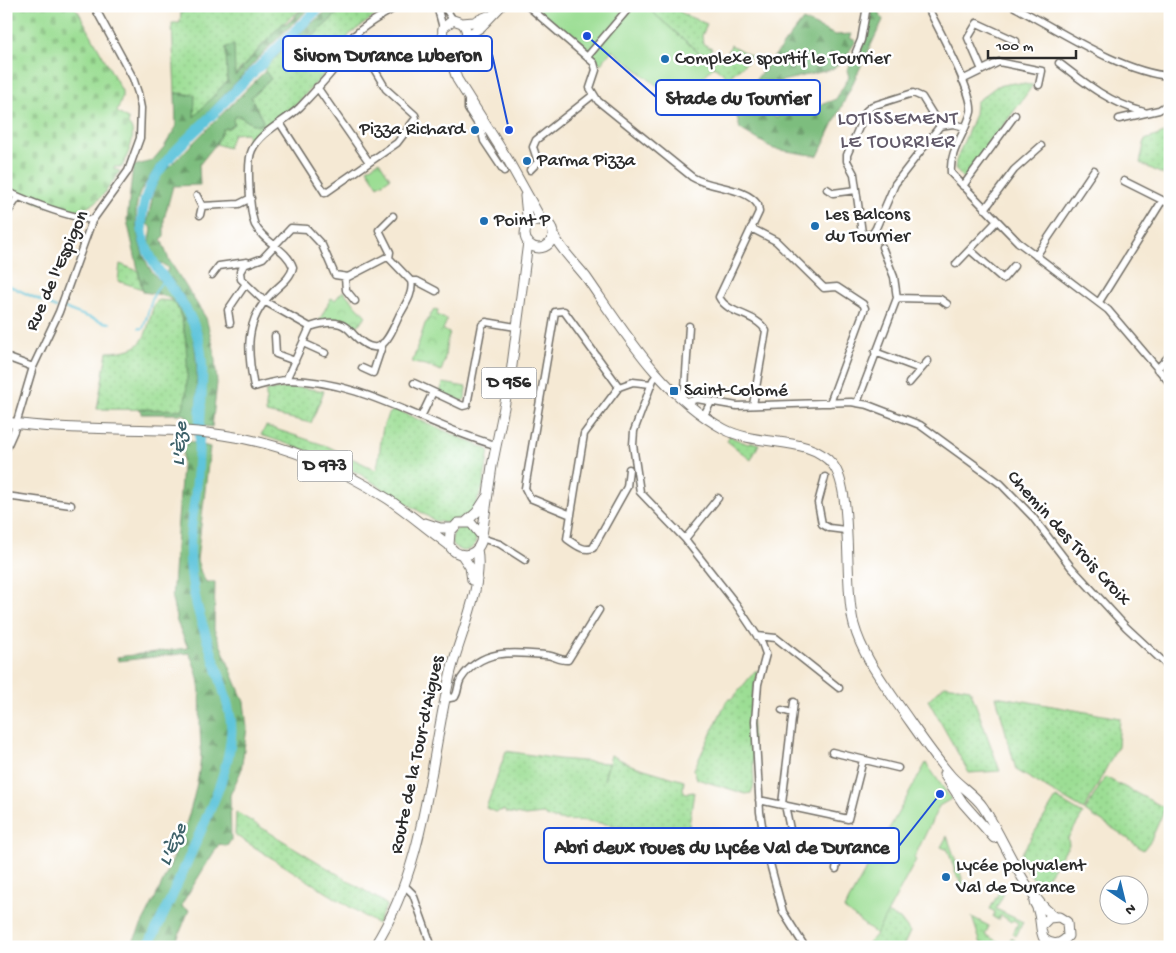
<svg xmlns="http://www.w3.org/2000/svg" width="1176" height="953" viewBox="0 0 1176 953" font-family="'Gochi Hand',sans-serif">
<style>
.grass{fill:url(#grass-dots);stroke:#648460}
.forest{fill:url(#forest-firs);stroke:#547454}
.cemetery{fill:url(#cemetery-stones);stroke:#648460}
.park{fill:url(#park-crowns);stroke:#648460}
.pitch{fill:#9cde94;stroke:#648460}
.lines{fill:none;stroke-linecap:round;stroke-linejoin:round}
.stream{stroke:#5ec5db;stroke-width:2}
.river{stroke:#5ec5db;stroke-width:10}
.minor-casing{stroke:#726e66;stroke-width:9}
.major-casing{stroke:#726e66;stroke-width:11}
.minor{stroke:#fff;stroke-width:6}
.major{stroke:#fff;stroke-width:9}
.poi-dot{fill:#1f6fb2;stroke:#fff;stroke-width:2}
.labels{text-anchor:middle;dominant-baseline:central;stroke-width:5;stroke-linejoin:round;paint-order:stroke}
.shield{fill:#fff;stroke:#6b6b6b;stroke-width:1}
.shield-label{font-size:18px;font-weight:bold;fill:#2b2b2b}
.poi-label{font-size:19px;fill:#2b2b2b;stroke:#fff;text-anchor:start}
.street-label{font-size:19px;fill:#2b2b2b;stroke:#fff}
.neighbourhood-label{font-size:20px;letter-spacing:1px;fill:#635b6a;stroke:#fff}
.water-label{font-size:20px;font-style:italic;fill:#3d6169;stroke:#fff}
.leader{fill:none;stroke:#1d4ed8;stroke-width:2}
.callout-dot{fill:#1d4ed8;stroke:#fff;stroke-width:2}
.callout{fill:#fff;stroke:#1d4ed8;stroke-width:2}
.callout-label{font-size:20px;text-anchor:middle;font-weight:bold;fill:#2b2b2b}
</style>
<defs>
<pattern id="grass-dots" width="8" height="8" patternUnits="userSpaceOnUse" patternTransform="scale(1.25)"><rect width="8" height="8" fill="#9cde94"/><path d="M2 2h.1M6 6h.1" fill="none" stroke="#87bf80" stroke-width="1.8" stroke-linecap="round"/></pattern>
<pattern id="forest-firs" width="22" height="20" patternUnits="userSpaceOnUse" patternTransform="scale(1.25)"><rect width="22" height="20" fill="#7dbd7e"/><path d="M5 1l3.5 6h-7zM16 11l3.5 6h-7z" fill="#679a67"/></pattern>
<pattern id="cemetery-stones" width="16" height="16" patternUnits="userSpaceOnUse" patternTransform="scale(1.25)"><rect width="16" height="16" fill="#9cde94"/><path d="M2 7V4a2 2 0 0 1 4 0v3zM10 15v-3a2 2 0 0 1 4 0v3z" fill="#87bf80"/></pattern>
<pattern id="park-crowns" width="20" height="18" patternUnits="userSpaceOnUse" patternTransform="scale(1.25)"><rect width="20" height="18" fill="#9cde94"/><path d="M2 6a3 3 0 1 1 6 0M12 15a3 3 0 1 1 6 0" fill="none" stroke="#87bf80"/></pattern>
</defs>
<rect width="100%" height="100%" fill="#fff"/>
<filter id="ink" filterUnits="userSpaceOnUse"><feTurbulence type="fractalNoise" baseFrequency=".02" numOctaves="2"/><feDisplacementMap in="SourceGraphic" scale="10" xChannelSelector="R" yChannelSelector="G"/><feConvolveMatrix kernelMatrix="1 2 1 2 8 2 1 2 1" color-interpolation-filters="sRGB"/></filter>
<filter id="wash" filterUnits="userSpaceOnUse"><feTurbulence type="fractalNoise" baseFrequency=".0096" numOctaves="4" result="noise"/><feDisplacementMap in="SourceGraphic" scale="20" xChannelSelector="R" yChannelSelector="G"/><feGaussianBlur stdDeviation="1.12" result="paint"/><feColorMatrix in="noise" values="0 0 0 0 0 0 0 0 0 0 0 0 0 0 0 0 0 1.4 0 .05"/><feComposite in="paint" operator="in"/></filter>
<g filter="url(#wash)">
<rect width="100%" height="100%" fill="#f5e9d4"/>
<path class="grass" d="M193,6H306L281,25L234,76V46L226,47L227,81L194,118V95L175,93L172,23H180L181,11H189Z
M349,6H388L349,35L328,70L293,108L248,143L247,133L233,134L228,148L216,144L223,129L237,115L254,125H261L262,121L251,97L271,79L265,71V67L296,39L302,44L307,42L339,12L350,11Z
M653,6H672L685,15L707,24L702,36L703,44L712,48L711,52L715,57L727,53L731,45L751,56L746,63L728,78L651,11Z
M1013,83L1033,85L964,180L955,168L956,161L975,114L976,102L997,86Z
M1170,131V178L1140,163L1145,140Z
M120,264L138,271L142,289L118,281Z
M159,300L174,301C187,321 194,389 182,410L97,409L107,352C147,351 144,339 154,304Z
M443,383L466,387L465,399L461,401L440,393Z
M296,387L324,391L311,423L266,413V391Z
M394,409L489,450L483,487L473,512L448,523L435,521L358,473L317,454L261,435L266,426L327,446L376,470C383,451 377,423 394,409Z
M730,435L733,438L748,444L752,442L759,444L751,460L727,441Z
M452 539a12 12 0 1 1 24 0a12 12 0 1 1-24 0Z
M755,671H758L751,702L754,785L751,793L746,794L697,779L694,769L727,700L733,698Z
M945,685L970,689L1000,771L969,773L928,700Z
M996,696L1120,718L1118,746L1084,810L1016,770Z
M506,751L558,759L608,763L604,780L611,755L631,765L684,781L683,789L685,793L694,792L687,840C654,834 621,826 588,821C572,819 558,824 543,814L525,816L505,812L504,810L495,812L486,808Z
M1105,777L1165,808L1151,840L1143,850L1120,833L1085,811Z
M1056,798L1083,814L1068,838L1069,845L1040,887L1018,859Z
M236,812L380,900L387,905L377,924L235,835Z
M947,836L965,887L964,888L960,886V879L957,877L948,850L941,847Z
M999,892L1004,893L996,909L1023,922L1016,936L1013,934L1018,923L1013,920L1011,922L1001,915L998,920L993,917L995,912L990,909Z
M886,913L900,919L910,932L903,947H865L876,934Z
M972,917L989,926L985,935L1007,946L1011,938L1015,940L1011,947H982Z"/>
<path class="forest" d="M306,6H312C273,41 239,79 204,117C182,140 157,162 142,189C131,207 137,241 145,259C152,278 169,287 180,303C202,334 196,389 197,425H189L187,416L183,414H141V409L182,410C191,393 188,318 175,303C167,294 154,294 143,292L127,220L133,166L152,161L164,147L176,127L175,93L195,95L194,117L227,81L226,47L234,45L235,76L281,25L289,22Z
M332,6H349L350,11L339,12L307,42L302,44L296,39L300,33Z
M871,6H875L883,20L818,156L774,149L740,129L736,113L750,87L803,20L835,35L852,34L850,38L856,41L845,58L833,69L778,82L759,80L749,98L777,118L784,108L805,111L836,99L849,77L847,70L858,54L870,23Z
M265,71L271,79L251,97L263,121L261,125H254L237,115L233,119L234,124L229,128L223,129L216,144L199,165L200,185L173,186L164,219V237L161,239L169,260L206,318L214,349L217,383L212,427L203,426C204,367 211,322 166,275L168,268C165,265 162,264 158,262C144,255 151,239 152,228L147,224L154,189L161,175Z
M184,440L210,447L197,560L201,573L206,582H215L214,629L244,702L247,728L241,771L230,795L231,840L227,846L219,844L183,902L182,907L189,910L174,947H130C160,890 191,830 200,765C202,752 200,737 200,723C201,696 201,677 189,653L118,661L117,657L188,648L177,622L172,599Z"/>
<path class="cemetery" d="M12,6H73L78,11L122,91V98L117,112L129,120L128,124C139,133 127,156 122,167H114V169L120,171C113,181 106,193 97,201C71,223 32,199 6,188V18Z"/>
<path class="park" d="M379,161L390,178L378,186L367,169Z
M343,291L366,316L353,331C341,319 335,315 319,321L331,298L335,300Z
M434,309L438,310L437,315L447,320L443,330L450,333C444,346 447,359 441,371L426,365L412,363L425,324Z"/>
<path class="pitch" d="M534,6H653L651,11L714,66L679,103L612,50L601,64Z
M926,763L951,799L939,806L914,858L916,860L876,934L844,909Z"/>
<g class="lines">
<path class="stream" d="M6,284L56,308
M65,308C73,312 103,323 110,323
M139,328L143,329L153,296L164,278"/>
<path class="river" d="M147,947C166,913 180,877 196,842C210,809 228,773 231,737C232,729 231,719 229,711C217,656 190,611 190,553C189,529 195,504 197,480C199,455 199,430 201,406C202,384 204,359 198,338C185,285 128,263 145,200C154,166 189,138 213,114C248,77 284,41 321,6"/>
</g>
</g>
<g filter="url(#ink)">
<g class="lines">
<g class="minor-casing">
<path id="minor" d="M397,6C384,15 367,23 356,34C347,42 345,54 338,64C327,79 313,93 300,107C286,121 261,131 252,150C246,162 250,213 255,225C264,243 286,248 293,267C291,278 280,285 272,293C244,321 247,351 254,387C265,384 277,380 288,380C363,380 426,426 495,445
M437,6L443,28
M444,6L453,20
M528,6L594,63L596,70L590,88L598,101L692,177C711,189 745,186 758,205L759,212L719,297C728,315 756,313 766,331L753,405
M927,6C937,26 974,93 971,112C966,133 949,150 951,173L1018,242L1108,310L1170,383
M1013,6C1057,29 1122,73 1170,76
M856,52L861,40L867,6
M587,57L627,10L626,6
M1059,63C1086,84 1110,103 1144,112
M982,70L968,38L977,23L1016,41
M962,80L999,62L1042,71L1039,85
M317,87L369,162
M913,93L922,97L940,126L895,184L876,228L873,233L867,235L862,233L854,174L847,161V155L866,111L872,106Z
M468,99V109L481,129L484,141L504,171
M1119,119L1159,110L1170,103
M280,123L325,193L397,143L416,118L415,115L386,89L354,35
M940,126L953,124L965,127
M530,170L538,162L533,147L536,140L593,95
M1124,181L1170,204
M963,186L1015,115
M827,189L833,193L856,190
M6,191C34,204 62,215 92,220
M197,196L202,206L200,215
M202,206L239,204L251,198
M985,209L1014,170L1041,146
M6,215L18,197
M751,228L776,241L824,288L837,287L863,304L865,308L830,403
M970,250L1003,279L1014,266
M1036,256L1094,170
M389,258L390,252L379,230L393,216
M956,264L997,221
M212,275L219,266L247,262
M345,278L346,290L355,301
M411,281H417L436,291
M897,298L940,299L947,304
M1099,302L1162,201
M230,323L228,310L245,285
M275,336L276,354L295,361
M303,343L325,353
M875,352L920,369
M6,357L33,367
M362,368L373,373L383,343
M1157,369L1170,355
M657,375L653,380L634,431L633,445L640,492L685,539L736,604L762,643L766,654L758,684L755,721L760,812L765,845L783,912L805,947
M286,380L310,327C319,324 330,321 340,324C347,326 350,331 355,336C380,361 388,340 399,316C405,305 414,293 411,281L389,258H385L348,277L335,275L322,245L307,229L291,228L263,258L244,265L240,272L241,279L264,301L310,327
M414,383L463,406L467,405L482,325L486,322L516,327
M909,383L928,361
M681,397L685,388L689,326
M687,402L697,399L737,406L851,402L868,405L920,425L1001,484L1032,516L1071,567L1126,627L1170,668
M857,403L897,298L894,277L882,247
M704,415L711,402
M421,417L433,392
M6,449L14,431L33,367L59,312L92,221L128,171L140,138L141,108L138,93L133,78L94,6
M629,469L627,487L593,548C583,552 575,544 567,539L584,434L619,387L633,382L651,384
M825,477L818,503L822,524L829,528L845,530
M6,496L71,505
M571,515L530,498L525,488L555,312L564,311L619,387
M481,538L500,544L525,560
M685,539L718,498
M757,636L776,638L839,688
M445,699L455,697C459,691 457,685 461,679C481,648 514,652 545,655C553,655 560,661 568,660L599,610
M782,710L792,713
M832,752L898,768
M759,800L848,819L863,760
M782,804L794,702
M785,805L791,834L840,847L836,869
M404,885L413,894L432,947"/>
</g>
<g class="major-casing">
<path id="major" d="M462,23L474,22L488,16
M467,36L481,27L501,6
M455,71C455,64 455,56 458,50C463,39 472,34 462,23L453,20L443,28C440,35 454,68 457,79L508,160L542,221
M525,196L528,226
M525 234a14 14 0 1 1 28 0a14 14 0 1 1-28 0Z
M553,234C561,250 575,263 586,277C625,333 662,395 724,429C759,448 809,434 833,465C854,491 843,585 854,625C862,654 880,678 897,703C915,728 931,753 951,776C961,787 975,795 983,807C1003,837 1025,896 1054,916
M6,422C78,433 151,425 223,435C281,443 339,467 388,499C409,513 428,530 449,545
M466,522L477,512L486,498
M425,523L440,528H452
M480,534L471,523H458L450,532L449,545C457,559 475,558 481,542L492,466L511,373L528,242
M462,555L470,567L472,580
M944,774L963,803L994,838
M1034,902C1043,915 1038,927 1044,939C1052,946 1061,945 1068,936L1067,922L1059,917L1049,918L1042,925
M374,947C427,863 429,764 451,671C460,635 484,586 477,549"/>
</g>
<use href="#minor" class="minor"/>
<use href="#major" class="major"/>
</g>
</g>
<g class="poi-dot">
<circle cx="665" cy="59" r="5"/>
<circle cx="475" cy="130" r="5"/>
<circle cx="527" cy="161" r="5"/>
<circle cx="484" cy="221" r="5"/>
<circle cx="815" cy="226" r="5"/>
<rect x="669" y="386" width="10" height="10" rx="2.5"/>
<circle cx="946" cy="877" r="5"/>
</g>
<g class="labels">
<g class="shield">
<rect x="481.5" y="367.5" width="55" height="31" rx="4"/>
<rect x="297.5" y="450.5" width="55" height="31" rx="4"/>
</g>
<g class="shield-label">
<text x="509" y="383">D 956</text>
<text x="325" y="466">D 973</text>
</g>
<g class="poi-label">
<text x="675" y="59">Complexe sportif le Tourrier</text>
<text x="465" y="130" text-anchor="end">Pizza Richard</text>
<text x="537" y="161">Parma Pizza</text>
<text x="825" y="215">Les Balcons<tspan x="825" dy="22">du Tourrier</tspan></text>
<text x="494" y="221">Point P</text>
<text x="684" y="391">Saint-Colomé</text>
<text x="956" y="866">Lycée polyvalent<tspan x="956" dy="22">Val de Durance</tspan></text>
</g>
<g class="street-label">
<text transform="translate(58 271) rotate(-66)">Rue de l'Espigon</text>
<text transform="translate(1068 539) rotate(48)">Chemin des Trois Croix</text>
<text transform="translate(418 755) rotate(-78)">Route de la Tour-d'Aigues</text>
</g>
<g class="neighbourhood-label">
<text x="898" y="120">LOTISSEMENT<tspan x="898" dy="23">LE TOURRIER</tspan></text>
</g>
<g class="water-label">
<text transform="translate(181 444) rotate(-86)">L'Èze</text>
<text transform="translate(174 845) rotate(-66)">L'Èze</text>
</g>
</g>
<path class="leader" d="M509 130L492 54M587 36L656 97M940 794L899 846"/>
<g class="callout-dot">
<circle cx="509" cy="130" r="5"/>
<circle cx="587" cy="36" r="5"/>
<circle cx="940" cy="794" r="5"/>
</g>
<g class="callout">
<rect x="283" y="36" width="209" height="35" rx="5"/>
<rect x="656" y="80" width="164" height="35" rx="5"/>
<rect x="544" y="828" width="355" height="35" rx="5"/>
</g>
<g class="callout-label">
<text x="388" y="61">Sivom Durance Luberon</text>
<text x="738" y="104">Stade du Tourrier</text>
<text x="722" y="853">Abri deux roues du Lycée Val de Durance</text>
</g>
<rect width="1176" height="953" fill="none" stroke="#fff" stroke-width="25"/>
<g transform="translate(1124 900) rotate(145)"><circle r="24" fill="#ffffff" stroke="#aaaaaa"/>
<path d="M0-4L9 19L0 12L-9 19Z" fill="#1f6fb2"/>
<text y="-8" font-size="14" font-weight="bold" text-anchor="middle" fill="#2b2b2b">N</text>
</g>
<path d="M988 50v8h88v-8" fill="none" stroke="#2b2b2b" stroke-width="2.5"/>
<text x="996" y="50" font-size="15" fill="#2b2b2b" stroke="#ffffff" stroke-width="4" paint-order="stroke">100 m</text>
</svg>
